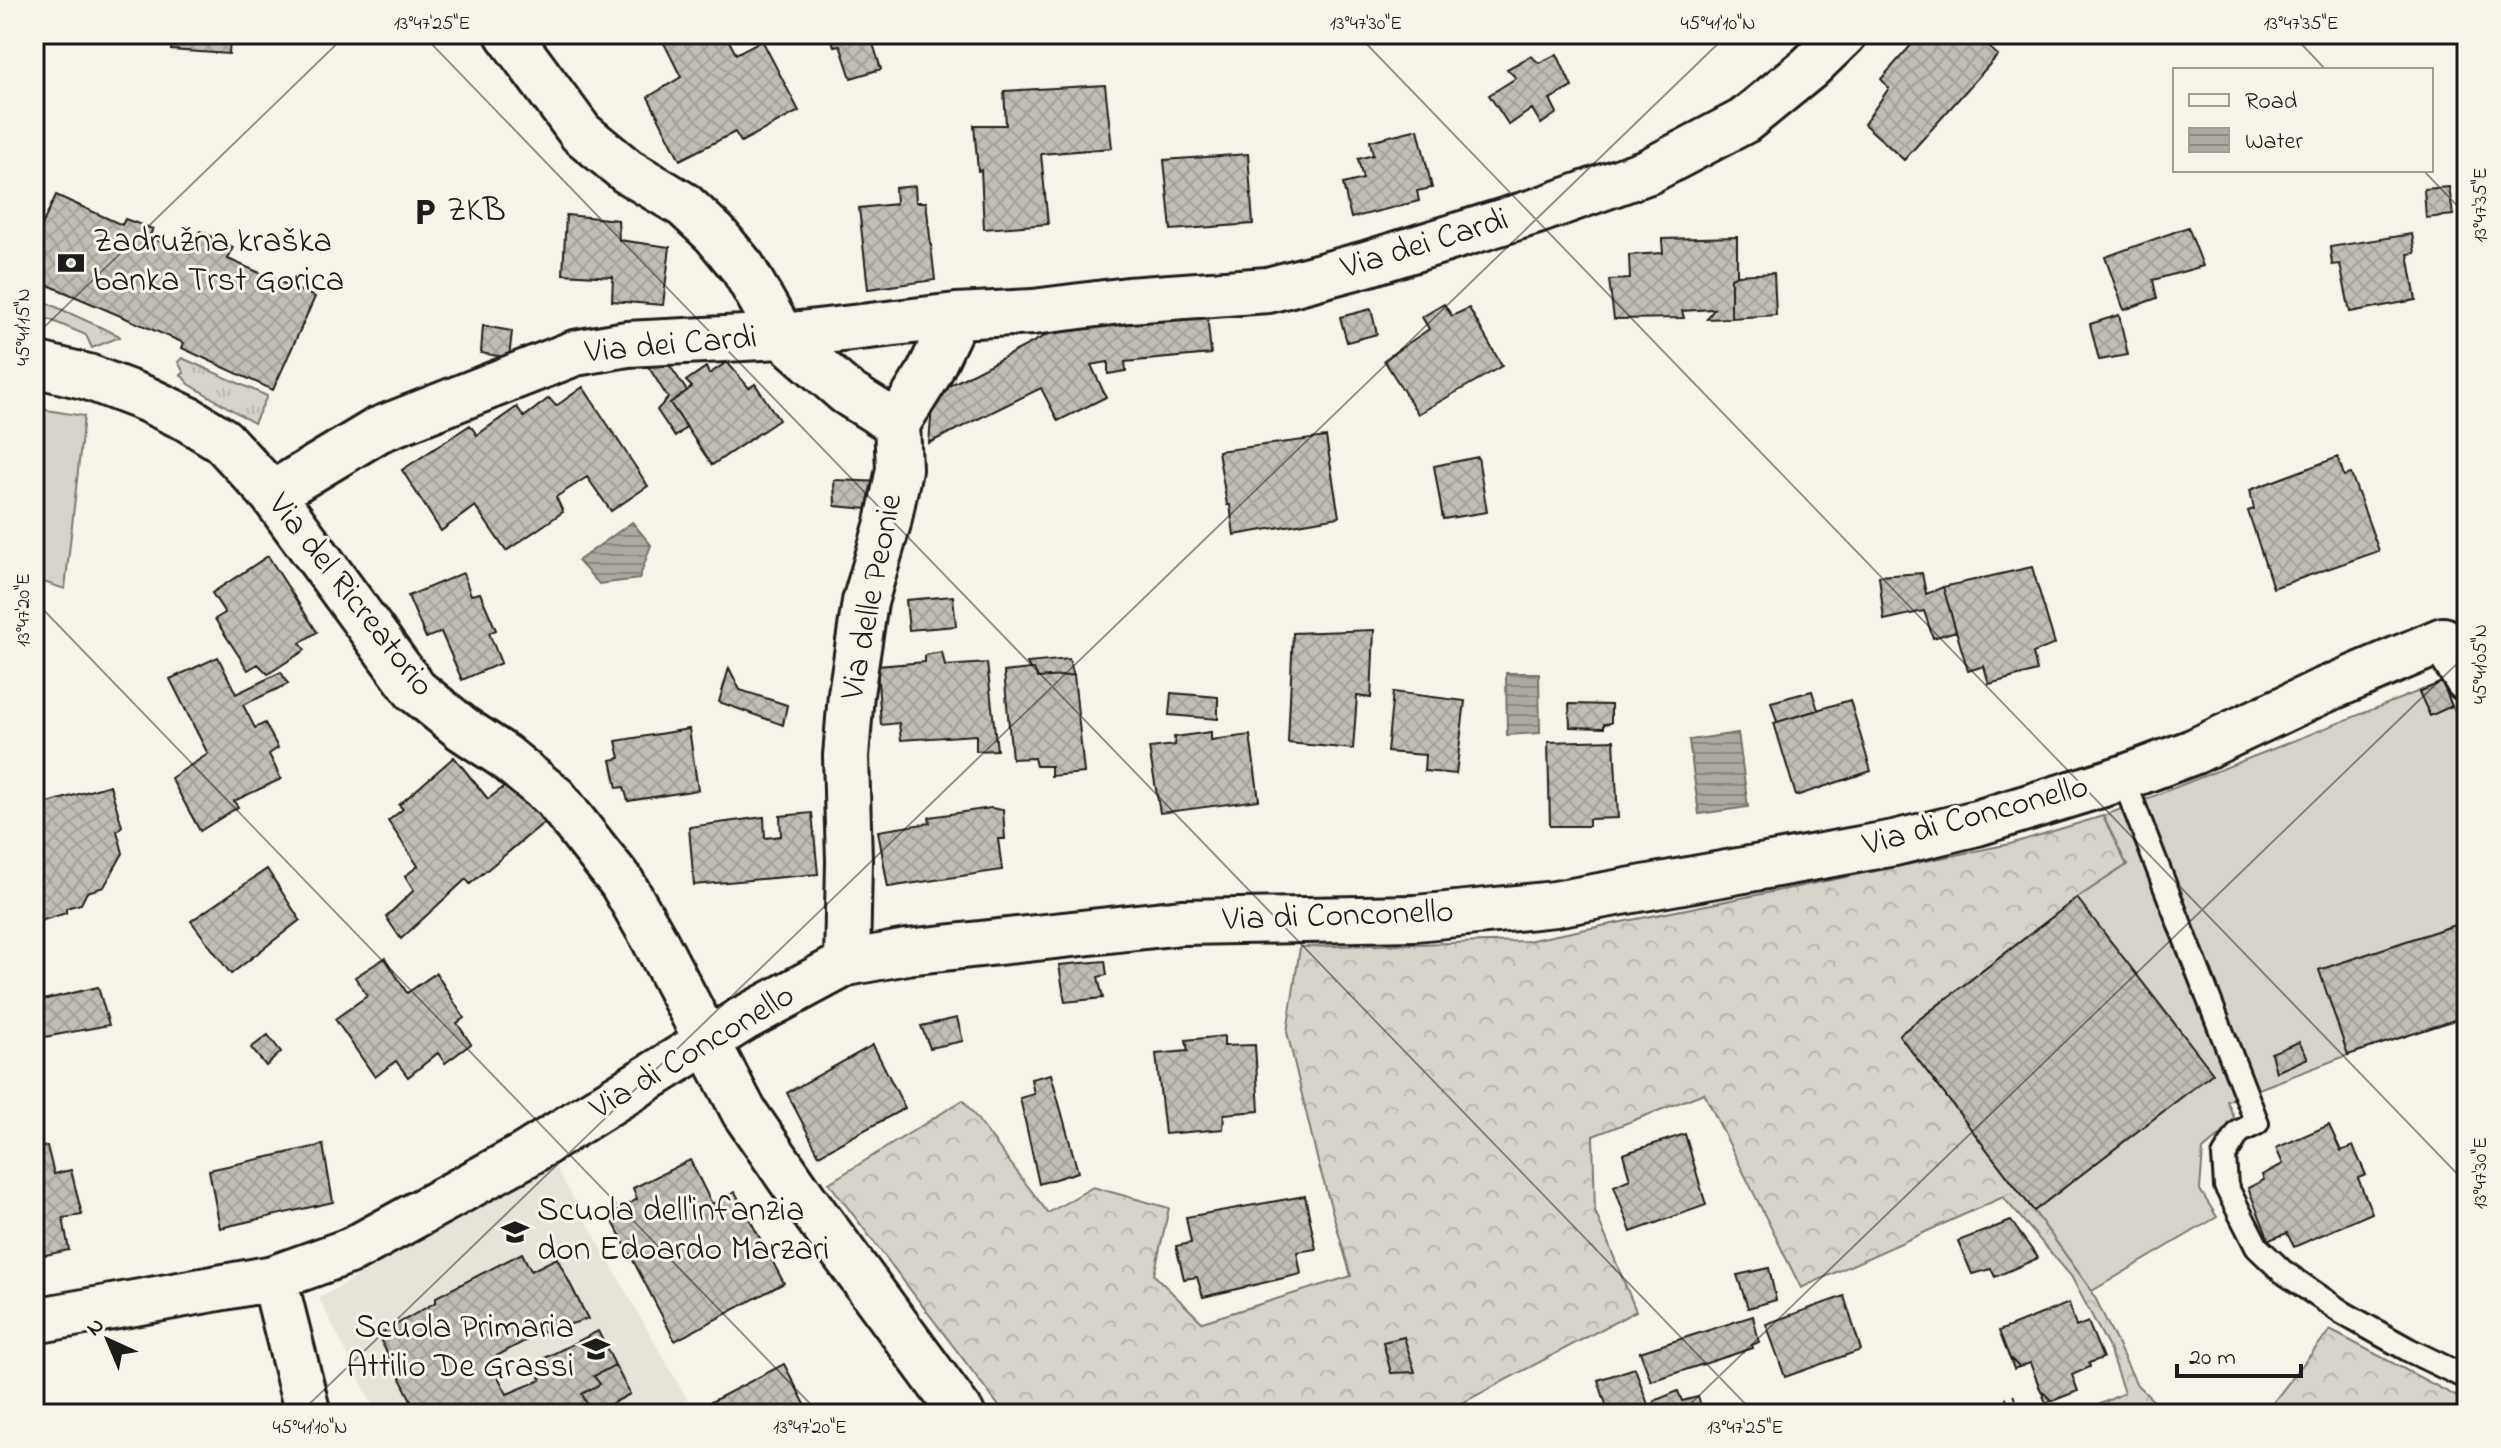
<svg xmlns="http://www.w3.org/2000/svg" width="2501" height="1448" viewBox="0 0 2501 1448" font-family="'Indie Flower',sans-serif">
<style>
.built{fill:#e6e3d9}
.grass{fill:url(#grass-tufts);stroke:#7a7874;stroke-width:2}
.forest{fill:url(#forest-crowns);stroke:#7a7874;stroke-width:2}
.garden{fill:#d7d3cb;stroke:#7a7874;stroke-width:2}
.water{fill:url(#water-rules);stroke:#72716c;stroke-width:2}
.building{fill:url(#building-cross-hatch);stroke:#1c1c1c;stroke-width:2}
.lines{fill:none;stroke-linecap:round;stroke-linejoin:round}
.lane-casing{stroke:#1c1c1c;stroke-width:28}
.street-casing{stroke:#1c1c1c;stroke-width:50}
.path{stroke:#1c1c1c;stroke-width:5;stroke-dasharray:2 6;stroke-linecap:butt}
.lane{stroke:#f7f3e8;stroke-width:22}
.street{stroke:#f7f3e8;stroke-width:44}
.ticks{fill:none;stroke:#1c1c1c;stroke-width:2;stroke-opacity:0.45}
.labels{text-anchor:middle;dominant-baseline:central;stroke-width:6;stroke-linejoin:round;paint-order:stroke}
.poi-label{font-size:34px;fill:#1c1c1c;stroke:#f7f3e8;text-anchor:start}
.street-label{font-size:34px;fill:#1c1c1c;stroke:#f7f3e8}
.neatline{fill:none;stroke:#1c1c1c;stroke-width:3}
.ticks-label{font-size:20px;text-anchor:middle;fill:#1c1c1c}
</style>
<defs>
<pattern id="grass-tufts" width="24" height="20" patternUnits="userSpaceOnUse" patternTransform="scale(2)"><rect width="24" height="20" fill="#d7d3cb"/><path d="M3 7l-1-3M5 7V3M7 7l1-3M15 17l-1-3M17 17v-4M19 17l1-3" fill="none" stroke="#b8b5ae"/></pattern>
<pattern id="forest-crowns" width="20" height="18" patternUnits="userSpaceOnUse" patternTransform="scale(2)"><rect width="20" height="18" fill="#d7d3cb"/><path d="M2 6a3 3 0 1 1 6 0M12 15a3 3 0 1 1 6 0" fill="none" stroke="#b8b5ae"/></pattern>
<pattern id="water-rules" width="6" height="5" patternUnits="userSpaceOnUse" patternTransform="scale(2)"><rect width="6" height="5" fill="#aca9a2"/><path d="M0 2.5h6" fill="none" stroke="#8b8983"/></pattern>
<pattern id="building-cross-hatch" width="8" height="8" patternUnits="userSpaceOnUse" patternTransform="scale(2)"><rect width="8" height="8" fill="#c0beb5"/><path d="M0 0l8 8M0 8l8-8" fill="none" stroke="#a4a39b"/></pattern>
</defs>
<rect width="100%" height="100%" fill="#f7f3e8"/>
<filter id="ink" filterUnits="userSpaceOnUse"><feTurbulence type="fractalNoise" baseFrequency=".0125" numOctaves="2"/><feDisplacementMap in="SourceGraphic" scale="16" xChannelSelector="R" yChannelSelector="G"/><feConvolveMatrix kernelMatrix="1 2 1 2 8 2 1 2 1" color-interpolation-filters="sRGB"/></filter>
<g filter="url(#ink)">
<path class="built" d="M555,1166L688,1401L663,1414H377L319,1298Z"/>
<path class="grass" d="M34,297L118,335L120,337L92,348L86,335L34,313Z
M182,358L267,396L254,423L189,384L181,375L184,373L178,362Z"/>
<path class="forest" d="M2103,816L2127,865L2077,898L1899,1035L2034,1211L2092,1291L2137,1385L2167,1414H2079L2124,1393L2108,1346L2071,1276L2003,1197L1801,1288L1704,1093L1593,1136L1595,1211L1636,1311L1464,1402L1449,1414H1005L829,1183L963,1100L1048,1213L1093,1187L1169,1208L1154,1275L1202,1322L1351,1276L1318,1162L1287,1032L1300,947L1527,941L2010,844Z
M2330,1330L2467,1402V1414H2264Z"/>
<path class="garden" d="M34,408L84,416L65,589L34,579Z
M2442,682L2452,706L2467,730V1016L2348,1055L2227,1101L2236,1122L2203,1150L2200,1190L2217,1217L2092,1291L2034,1211L1899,1035L2077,898L2127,865L2103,816Z"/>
<path class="water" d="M632,522L651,545L639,579L599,584L578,561Z
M1506,673H1539L1540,733L1507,735Z
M1738,733L1748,807L1699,814L1689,740Z"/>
<path class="building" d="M172,34H230L229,54L171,50Z
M661,34H725L736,54L762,40L799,111L741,142L735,132L680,160L648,97L681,77L660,35Z
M830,34H870L881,69L851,78L840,45L834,46Z
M1921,34H1931L1935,38L1938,34H1974L1998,55L1904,160L1864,124L1889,88L1881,79Z
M1557,54L1572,87L1550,99L1557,113L1541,124L1532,109L1509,125L1489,95L1516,78L1507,69L1531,56L1539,63Z
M1105,85L1112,148L1041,154L1048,224L984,229L981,170L978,171L974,125H1006L1004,91Z
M1418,129L1432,188L1417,191L1419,201L1351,218L1343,184L1363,179L1358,159L1373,155L1370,141Z
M1248,154L1253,224L1171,230L1164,160Z
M915,186L916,202H926L935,280L868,289L859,208L896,204L895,188Z
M2449,187L2453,215L2426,218L2424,189Z
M56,195L122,225L125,219L153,229L149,237L190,253L200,231L233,247L228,259L315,297L273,390L182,348L184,343L34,279V242Z
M566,215L618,220L619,240L670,247L663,305L612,301L613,277L563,274Z
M2188,227L2203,266L2153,280L2157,298L2124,310L2105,257Z
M2412,234L2415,253L2408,254L2416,300L2350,312L2340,264L2332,265L2330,247Z
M1737,237V275L1731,278V318L1707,319L1714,309L1682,311L1684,318L1614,319L1609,280L1630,279L1629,255L1663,253L1662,239Z
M1774,273L1776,315L1731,318V278L1737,275Z
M1444,304L1452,316L1469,308L1502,366L1418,414L1384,360L1429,329L1422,317Z
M1371,309L1377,334L1347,342L1340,317Z
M1207,314L1211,354L1125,362L1126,371L1108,374V362L1091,365L1106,397L1058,421L1041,388L929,443L933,394L1068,324Z
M2119,315L2128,355L2099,360L2090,324Z
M483,326L512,331L509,358L481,353Z
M666,360L687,391L670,403L687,427L675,437L657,410L668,398L646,363Z
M727,362L749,388L755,384L779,420L712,465L670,403L692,387L686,381L706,367L709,374Z
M583,387L648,486L611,511L587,477L556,497L563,512L506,551L475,506L441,531L402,470L470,425L477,435L517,407L524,417L549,398L556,406Z
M1326,437L1339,517L1234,535L1230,505H1227L1218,451Z
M1478,457L1487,512L1443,519L1434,466Z
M2338,457L2344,476L2351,474L2379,551L2273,588L2248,511L2254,509L2250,490Z
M834,480L885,482L879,510L835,506Z
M268,556L317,632L300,643L305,650L268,674L258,664L248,670L215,619L225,613L212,593Z
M2032,567L2055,644L2033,653L2037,671L1989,684L1984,666L1968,671L1943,587Z
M463,573L471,595L480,593L496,630L489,633L501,663L462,680L441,632L426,638L408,596Z
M1922,573L1926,594L1943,587L1956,631L1933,638L1924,611L1884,620L1879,576Z
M953,596L956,626L909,630L906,600Z
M1374,630L1371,698L1357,696L1353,749L1288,743L1293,633Z
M942,652L945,666L987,663L997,750L976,751V735L901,740L899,723L881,725L877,666L925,662V655Z
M218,657L236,694L281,672L288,684L243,705L255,728L265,723L278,748L269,754L281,779L234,801L238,807L200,831L171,778L208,754L170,679Z
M1069,659L1074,675L1038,678L1034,669H1030L1027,663Z
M729,668L740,690L787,705L783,725L719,702Z
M1030,669H1034L1038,678L1074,675L1084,773L1051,776V766H1036L1034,758L1012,759L1004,672Z
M2442,682L2452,706L2430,716L2419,692Z
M1812,691L1818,710L1777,722L1771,702Z
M1393,692L1465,701L1456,774L1424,771L1425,755L1387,752Z
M1171,693L1218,697V719L1169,715Z
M1850,700L1871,771L1796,796L1774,723Z
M1569,704L1611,705V723L1604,724V728L1570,727Z
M689,729L698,790L628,801L624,787L617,788L611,760L620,758L616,741Z
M1211,732V740L1250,735L1259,800L1160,813L1149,748L1175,745L1174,737Z
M1614,740L1618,818L1589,819V826H1550L1548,742Z
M454,757L488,799L508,784L523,800L530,795L547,820L470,884L466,879L401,939L386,917L414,890L405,876L418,866L388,821L403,809L399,805Z
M110,785L122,826L117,831L123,853L104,887L87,892L81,904L66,908V913L34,923V807Z
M991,808L1003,810L1005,839H998L1002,870L888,887L878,831L930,823L929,817Z
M812,813L818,874L694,885L689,827L764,817L765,838L781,836L780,816Z
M267,869L300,920L231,974L191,921Z
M2077,898L2213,1073L2034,1211L1899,1035Z
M2467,921V1016L2348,1055L2319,970Z
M385,958L407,993L436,973L464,1018L457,1023L471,1044L445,1063L438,1053L408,1077L396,1061L375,1077L335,1019L367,996L355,977Z
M1105,961L1107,975L1098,977L1103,998L1065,1002L1059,965Z
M98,987L109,1025L34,1039V1002Z
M957,1018L963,1041L930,1048L921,1026Z
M268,1035L281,1052L266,1066L251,1048Z
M1224,1036V1046L1255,1045L1259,1111L1224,1114L1223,1129L1165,1134L1156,1054L1188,1051L1186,1040Z
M2299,1042L2308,1058L2276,1072L2271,1053Z
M873,1045L905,1108L819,1155L787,1093Z
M1051,1074L1078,1172L1039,1184L1020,1098L1034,1094L1031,1079Z
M2329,1125L2341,1151L2353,1146L2366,1175L2358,1178L2372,1213L2294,1247L2287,1233L2269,1240L2248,1188L2264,1180L2262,1175L2283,1164L2276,1148Z
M1685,1134L1706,1205L1631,1232L1614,1186L1630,1179L1623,1154Z
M323,1145L333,1202L220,1228L209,1170Z
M47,1146L54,1174L71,1170L82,1215L63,1218L69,1250L36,1257L39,1278H34V1149Z
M690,1160L712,1204L735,1192L784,1283L675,1341L610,1216L637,1199L633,1188Z
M1305,1196L1316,1249L1297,1252L1301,1274L1203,1297L1197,1277L1184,1279L1176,1246L1191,1243L1186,1217Z
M2011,1221L2038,1258L1995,1277L1991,1269L1972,1274L1958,1241Z
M522,1253L531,1271L557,1258L588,1319L540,1333L489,1360L507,1394L541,1380L535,1363L598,1331L615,1365L594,1376L600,1384L582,1394L592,1414H418L378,1335L436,1302V1297Z
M1769,1268L1776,1300L1748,1308L1737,1275Z
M1844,1296L1861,1350L1785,1377L1766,1324Z
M2069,1303L2076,1327L2088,1322L2103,1358L2089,1363L2090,1367L2072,1375L2078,1391L2046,1403L2030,1363L2019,1367L2009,1357L1999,1331Z
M2069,1303L2076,1327L2088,1322L2103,1358L2089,1363L2090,1367L2072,1375L2078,1391L2052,1401L2040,1389L2030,1363L2014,1369L1999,1331Z
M1753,1316L1759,1342L1752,1345L1753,1348L1651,1381L1640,1352Z
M1404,1337L1415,1372L1391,1373L1383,1342Z
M784,1364L810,1414H688Z
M615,1365L630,1394L598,1411L600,1414H592L582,1394L600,1384L594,1376Z
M1635,1368L1651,1413L1656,1412L1654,1401L1678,1391L1682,1401L1698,1397L1704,1414H1609L1598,1380Z"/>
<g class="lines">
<g class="lane-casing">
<path id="lane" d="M2123,778L2257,1123L2239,1132L2224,1156L2226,1186L2257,1247L2282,1271L2343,1313L2409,1350L2467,1378"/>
</g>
<g class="street-casing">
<path id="street" d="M508,34L581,133L627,171L684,205L715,234L743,268L782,336L846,392L897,424
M34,364L88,377L146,399L188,419L222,440L272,494L415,690L463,729L504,756L555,798L622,883L653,937L744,1112L804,1199L962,1414
M897,424L928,375L956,316L1033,312L1128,300L1268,290L1366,264L1537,211L1649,171L1744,121L1809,68L1844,34
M272,494L378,430L575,353L627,344L782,336L956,316
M847,963L849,861L846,756L851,694L865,602L888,523L899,469L897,424
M274,1278L308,1414
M34,1321L274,1278L352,1250L525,1155L743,1019L847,963L907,952L1182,922L1416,918L1555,904L1894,843L1977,823L2123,778L2193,752L2320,692L2443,640L2467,679"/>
</g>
<path class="path" d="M1968,1414L2020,1395"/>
<use href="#lane" class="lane"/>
<use href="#street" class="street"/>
</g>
</g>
<path class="ticks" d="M422,34L1755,1414M1357,34L2467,1184M2292,34L2326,70M2423,170L2467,216M34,337L347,34M34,600L820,1414M299,1414L1728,34M1680,1414L2467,654"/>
<defs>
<g id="parking-bare" transform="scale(2.16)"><path d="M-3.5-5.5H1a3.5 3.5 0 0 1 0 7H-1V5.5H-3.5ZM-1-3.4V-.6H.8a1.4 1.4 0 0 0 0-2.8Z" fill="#1c1c1c" stroke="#f7f3e8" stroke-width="2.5" paint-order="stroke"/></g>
<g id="bank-bare" transform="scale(2.16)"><path d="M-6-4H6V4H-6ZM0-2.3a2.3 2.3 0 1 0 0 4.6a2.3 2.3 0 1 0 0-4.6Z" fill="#1c1c1c" stroke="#f7f3e8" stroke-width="2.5" paint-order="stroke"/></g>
<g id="school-bare" transform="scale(2.16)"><path d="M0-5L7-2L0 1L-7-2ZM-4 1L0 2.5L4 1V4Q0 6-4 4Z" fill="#1c1c1c" stroke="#f7f3e8" stroke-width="2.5" paint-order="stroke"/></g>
</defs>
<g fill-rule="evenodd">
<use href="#parking-bare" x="425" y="212"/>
<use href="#bank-bare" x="71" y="263"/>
<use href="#school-bare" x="515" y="1232"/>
<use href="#school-bare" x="596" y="1349"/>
</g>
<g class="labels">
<g class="poi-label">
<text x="447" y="212">ZKB</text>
<text x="93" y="243">Zadružna kraška<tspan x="93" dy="39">banka Trst Gorica</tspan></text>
<text x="537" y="1212">Scuola dell'infanzia<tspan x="537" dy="39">don Edoardo Marzari</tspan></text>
<text x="574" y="1329" text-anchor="end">Scuola Primaria<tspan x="574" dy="39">Attilio De Grassi</tspan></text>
</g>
<g class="street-label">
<text transform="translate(1425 245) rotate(-17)">Via dei Cardi</text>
<text transform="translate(671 346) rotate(-5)">Via dei Cardi</text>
<text transform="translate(350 596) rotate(52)">Via del Ricreatorio</text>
<text transform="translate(873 597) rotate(-79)">Via delle Peonie</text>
<text transform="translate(1976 817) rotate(-15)">Via di Conconello</text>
<text transform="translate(1338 917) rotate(-2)">Via di Conconello</text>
<text transform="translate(693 1053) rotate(-31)">Via di Conconello</text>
</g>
</g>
<rect width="2501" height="1448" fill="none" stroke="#f7f3e8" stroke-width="88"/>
<rect x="2173" y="68" width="260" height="104" fill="#f7f3e8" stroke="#9f9d96" stroke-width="2"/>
<rect x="2189" y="94" width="40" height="12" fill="#f7f3e8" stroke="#9f9d96" stroke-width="2"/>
<text x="2245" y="108" font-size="24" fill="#1c1c1c">Road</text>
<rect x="2189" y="128" width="40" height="24" fill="url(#water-rules)" stroke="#9f9d96" stroke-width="2"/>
<text x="2245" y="148" font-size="24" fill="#1c1c1c">Water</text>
<g transform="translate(108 1340) rotate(316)" stroke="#f7f3e8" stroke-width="6" paint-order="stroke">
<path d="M0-6L14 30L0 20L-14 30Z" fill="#1c1c1c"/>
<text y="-12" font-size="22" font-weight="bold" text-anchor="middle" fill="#1c1c1c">N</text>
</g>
<path d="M2177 1364v12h124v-12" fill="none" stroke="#1c1c1c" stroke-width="4"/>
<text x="2189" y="1364" font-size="24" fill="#1c1c1c" stroke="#f7f3e8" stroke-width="6" paint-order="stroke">20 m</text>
<rect x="44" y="44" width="2413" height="1360" class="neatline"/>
<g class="ticks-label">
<text x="432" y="29">13°47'25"E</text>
<text x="1366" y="29">13°47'30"E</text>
<text x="1718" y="29">45°41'10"N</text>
<text x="2301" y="29">13°47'35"E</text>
<text transform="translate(2479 205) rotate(-90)" y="7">13°47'35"E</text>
<text transform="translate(22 327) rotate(-90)" y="7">45°41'15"N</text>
<text transform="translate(22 610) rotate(-90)" y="7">13°47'20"E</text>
<text transform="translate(2479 664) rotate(-90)" y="7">45°41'05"N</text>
<text transform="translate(2479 1173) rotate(-90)" y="7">13°47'30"E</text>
<text x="310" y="1433">45°41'10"N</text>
<text x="810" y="1433">13°47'20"E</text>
<text x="1745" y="1433">13°47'25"E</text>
</g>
</svg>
